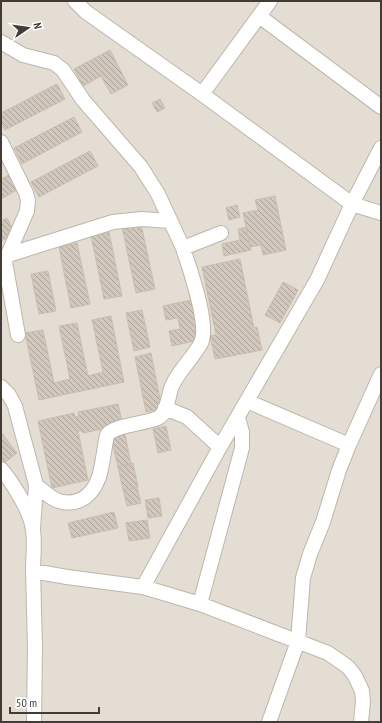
<svg xmlns="http://www.w3.org/2000/svg" width="382" height="723" viewBox="0 0 382 723" font-family="'PT Sans Narrow',sans-serif">
<style>
.residential{fill:#e4ddd4}
.building{fill:url(#building-back-hatch);stroke:#cbbeb0}
.lines{fill:none;stroke-linecap:round;stroke-linejoin:round}
.minor-casing{stroke:#beb6ac;stroke-width:16}
.minor{stroke:#fff;stroke-width:14}
</style>
<defs>
<pattern id="building-back-hatch" width="6" height="6" patternUnits="userSpaceOnUse"><rect width="6" height="6" fill="#d1c7bc"/><path d="M-1 5l2 2M0 0l6 6M5-1l2 2" fill="none" stroke="#aba39a"/></pattern>
</defs>
<rect width="100%" height="100%" fill="#f1ece5"/>
<path class="residential" d="M1,1H381V722H1Z"/>
<path class="building" d="M110,50L128,85L111,94L101,76L83,86L74,69Z
M57,84L65,99L5,130L1,122V113Z
M160,99L165,108L157,112L152,103Z
M74,117L82,132L22,164L14,148Z
M90,151L98,166L39,197L31,182Z
M9,175L17,190L1,199V179Z
M275,196L286,250L263,255L261,245L250,247L243,213L258,210L255,200Z
M237,205L240,217L229,220L226,208Z
M7,218L15,234L1,241V221Z
M141,224L155,289L136,293L122,227Z
M246,227L251,250L224,256L222,244L240,240L238,229Z
M109,232L122,296L104,299L91,236Z
M77,243L90,304L71,308L59,247Z
M240,259L254,328L257,327L262,350L215,359L210,336L216,335L202,267Z
M48,271L56,311L39,314L31,274Z
M283,282L298,290L280,323L265,315Z
M191,300L199,340L172,346L169,331L180,329L178,318L166,320L163,306Z
M142,310L150,347L134,351L126,313Z
M111,316L124,382L39,400L25,333L43,330L54,383L70,379L59,326L77,323L88,376L103,372L92,320Z
M151,353L162,409L146,412L135,357Z
M118,404L123,425L83,433L82,431H78L88,480L52,488L38,421L74,413L75,417L79,416L78,412Z
M166,426L171,450L158,453L153,429Z
M1,432L17,453L4,463L1,459Z
M125,434L131,464L118,467L111,437Z
M133,463L138,487L123,490L118,467Z
M137,487L141,503L127,506L123,490Z
M159,498L162,516L148,518L145,500Z
M114,512L118,528L72,538L68,523Z
M147,520L150,538L129,541L126,523Z"/>
<g class="lines">
<g class="minor-casing">
<path id="minor" d="M75,1L86,12L202,94L352,204L381,213
M259,16L381,107
M1,42L23,55L54,63L63,70L83,100L141,167L158,194L183,248L221,233
M202,94L270,1
M1,142L26,193L28,201L27,211L6,259
M8,255L113,222L142,219L170,221
M1,260L5,262L18,335
M1,387L9,395L15,406L36,485L33,529
M247,401L349,445
M165,408L187,417L220,447
M1,469C13,483 31,512 33,530C35,543 33,557 33,571
M36,485C43,491 52,500 62,502C81,505 93,494 99,477C103,464 104,449 107,435C114,425 145,424 158,418C168,413 168,395 172,386C179,370 193,358 201,343C210,325 189,267 183,248
M143,587L220,447L317,280L352,204L381,148
M200,604L242,448V432L238,418
M34,722L35,647L33,571L67,577L143,587L200,604L328,653L348,667L355,676L362,691L363,701L361,722
M269,722L298,641L303,578L310,554L323,522L339,470L349,445L381,374"/>
</g>
<use href="#minor" class="minor"/>
</g>
<rect width="382" height="723" fill="none" stroke="#423c35" stroke-width="4"/>
<g transform="translate(28 28) rotate(77)" stroke="#ffffff" stroke-width="3" paint-order="stroke">
<path d="M0-3L7 15L0 10L-7 15Z" fill="#423c35"/>
<text y="-6" font-size="11" font-weight="bold" text-anchor="middle" fill="#423c35">N</text>
</g>
<path d="M10 707v6h89v-6" fill="none" stroke="#423c35" stroke-width="2"/>
<text x="16" y="707" font-size="12" fill="#423c35" stroke="#ffffff" stroke-width="3" paint-order="stroke">50 m</text>
</svg>
